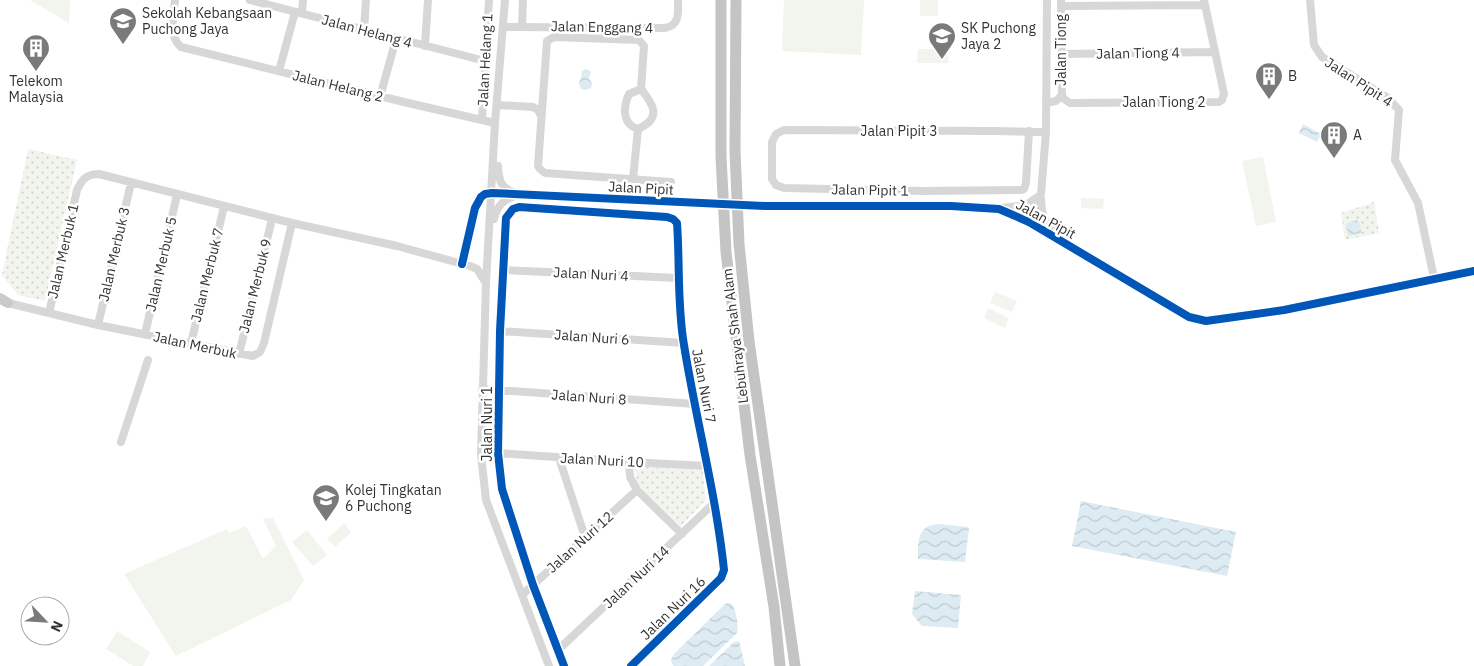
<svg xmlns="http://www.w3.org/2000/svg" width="1474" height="666" viewBox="0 0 1474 666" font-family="'IBM Plex Sans',sans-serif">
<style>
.grass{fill:#f1f5ed}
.park{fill:url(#park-dots)}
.water{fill:url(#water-waves)}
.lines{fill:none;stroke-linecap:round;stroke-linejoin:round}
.minor{stroke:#d7d7d7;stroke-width:8}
.major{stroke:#cacaca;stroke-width:10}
.highway{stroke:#c4c4c4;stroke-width:11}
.minor-bridge{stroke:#d7d7d7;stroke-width:8}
.cycleway-casing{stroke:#fff;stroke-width:11}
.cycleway{stroke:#0057b8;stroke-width:8}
.labels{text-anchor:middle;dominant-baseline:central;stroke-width:5;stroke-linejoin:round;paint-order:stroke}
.poi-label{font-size:14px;fill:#333;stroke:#fff;text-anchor:start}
.street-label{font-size:14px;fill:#333;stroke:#fff}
</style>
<defs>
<pattern id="park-dots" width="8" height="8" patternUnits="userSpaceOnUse" patternTransform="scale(1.25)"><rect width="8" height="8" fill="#f1f5ed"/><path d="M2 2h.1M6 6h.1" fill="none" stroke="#cfd2cc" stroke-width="1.8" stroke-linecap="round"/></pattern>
<pattern id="water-waves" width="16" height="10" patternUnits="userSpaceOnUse" patternTransform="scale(1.25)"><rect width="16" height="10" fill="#ddebf3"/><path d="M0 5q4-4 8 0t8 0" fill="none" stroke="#becad1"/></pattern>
</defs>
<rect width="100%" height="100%" fill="#fff"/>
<path class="grass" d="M30,0H70L69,23Z
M784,0H864L861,55L782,51Z
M920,0H938V16H920Z
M918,49H948V63H917Z
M1263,157L1276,222L1256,226L1242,161Z
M1081,198L1104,199L1103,209L1081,208Z
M995,292L1017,301L1012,312L990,303Z
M988,308L1009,318L1005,328L984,318Z
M273,518L304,580L291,600L176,656L124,574L227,529L229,533L246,526L263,559L276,546L263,519Z
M344,523L351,532L335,547L327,539Z
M307,530L327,555L313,566L292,542Z
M117,631L150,652L143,666H133L106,649Z"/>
<path class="park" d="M28,149L77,160L45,301L18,295L2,275Z
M1374,202L1379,233L1345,240L1341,213Z
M634,466L703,470L706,500L681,526L638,486Z"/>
<path class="water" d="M585,69L589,70L591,72L589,78L592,84L591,88L586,90L581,89L579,83L581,78L582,71Z
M1303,124L1321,134L1317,142L1299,133Z
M1357,220L1360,224L1361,233L1348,236L1346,224Z
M1081,501L1236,532L1227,576L1072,546Z
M939,524L967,527L969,528L965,562L918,559C918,542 917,525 939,524Z
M915,591L961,595L958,628L922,626L912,614Z
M728,603L732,604C736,611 739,625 737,633L703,666H674L672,664L671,659L675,653L725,604Z
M739,641L745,666H709L734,642Z"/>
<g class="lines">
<path class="minor" d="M175,0C174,15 168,37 181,47L408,103L495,123
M250,0L485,61
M505,0L495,123L486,283L481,455L486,500L549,666
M1061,0L1062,95L1064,99L1070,103L1219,102L1222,100L1224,94L1204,0
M1310,0L1314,45L1322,57L1388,98L1399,110L1395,160L1418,203L1434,278
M1061,6L1205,5
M302,13L303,0
M503,27L665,28C680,25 678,13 678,0
M522,27L523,0
M364,30L366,0
M425,46L428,0
M1061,54L1214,52
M279,71L295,12
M641,89L629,94C623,107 622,124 638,129C662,118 654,105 641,89L644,46L639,40L554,37L547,41L538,166L540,169L545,173L671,182
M380,97L396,39
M1046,103L1056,101L1062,95
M497,105L533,107L538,110L541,116
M482,120L489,0
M1029,131L1026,183L1024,189L1020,190L923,191L784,188L776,185L772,179V142L776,134L784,130L994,131L1046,132
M498,166C499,181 500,187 515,193
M633,179L638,129
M1041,199C1042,221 1046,222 1061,238
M766,206H951L999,209L1029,222L1189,317L1206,321L1284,310L1474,271
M1001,208L1026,205L1039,196
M494,219C497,207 502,200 515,196
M1029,222L1041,194L1046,132L1047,0
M462,264C466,246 471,204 485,194L696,203
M504,270L678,278
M4,302L98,325L253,356L260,352L264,343L292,223L397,246L470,266L477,269L486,283
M49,313L77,190C82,179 87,174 99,174L292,223
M98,325L131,183
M500,331L684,343
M145,334L177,195
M191,343L224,207
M239,354L272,219
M482,389L695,404
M121,442L148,360
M498,453L629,462L707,466
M559,458L585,537
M629,462L630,477L637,490L682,534
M522,595L637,490
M558,650L713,504
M564,666L533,585L502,489L498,453L500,331L506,218L513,209L519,207L667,217L673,219L677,223C680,264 677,305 684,345C696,420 716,494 724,570L721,578L631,666"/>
<path class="major" d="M0,298L8,303"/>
<path class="highway" d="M721,0V157L726,252L750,455L774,607L780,666
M736,0L735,151L739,244L749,341L795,666"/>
<path class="minor-bridge" d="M696,203L766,206"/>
<g class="cycleway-casing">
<path id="cycleway" d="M462,264L475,208L481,197L485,194L492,193L766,206H951L999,209L1029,222L1189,317L1206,321L1284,310L1474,271
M564,666L533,585L502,489L498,453L500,331L506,218L513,209L519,207L667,217L673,219L677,223C680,264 677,305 684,345C696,420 716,494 724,570L721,578L631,666"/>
</g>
<use href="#cycleway" class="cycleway"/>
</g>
<defs>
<g id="school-pin" transform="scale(1.4375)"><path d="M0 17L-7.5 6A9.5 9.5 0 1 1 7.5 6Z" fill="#7a7a7a" stroke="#fff"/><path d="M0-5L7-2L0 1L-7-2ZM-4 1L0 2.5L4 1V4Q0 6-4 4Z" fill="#fff"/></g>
<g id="building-pin" transform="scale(1.4375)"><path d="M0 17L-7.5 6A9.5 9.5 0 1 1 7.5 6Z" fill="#7a7a7a" stroke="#fff"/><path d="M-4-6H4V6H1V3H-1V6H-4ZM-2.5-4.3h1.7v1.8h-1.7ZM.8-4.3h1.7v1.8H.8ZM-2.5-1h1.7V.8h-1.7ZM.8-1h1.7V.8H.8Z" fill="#fff"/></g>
<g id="university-pin" transform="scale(1.4375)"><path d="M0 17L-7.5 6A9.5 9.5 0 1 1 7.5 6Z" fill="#7a7a7a" stroke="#fff"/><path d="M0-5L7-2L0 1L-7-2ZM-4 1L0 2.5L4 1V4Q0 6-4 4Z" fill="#fff"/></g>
</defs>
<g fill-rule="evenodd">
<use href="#school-pin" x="123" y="21"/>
<use href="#school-pin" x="942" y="36"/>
<use href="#building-pin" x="36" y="48"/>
<use href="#building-pin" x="1269" y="76"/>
<use href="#building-pin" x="1334" y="135"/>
<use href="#university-pin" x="326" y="498"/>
</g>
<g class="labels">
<g class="poi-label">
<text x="142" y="13">Sekolah Kebangsaan<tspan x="142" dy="16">Puchong Jaya</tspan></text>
<text x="961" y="28">SK Puchong<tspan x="961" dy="16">Jaya 2</tspan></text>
<text x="1288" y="76">B</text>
<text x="36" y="81" text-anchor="middle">Telekom<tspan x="36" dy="16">Malaysia</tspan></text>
<text x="1353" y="135">A</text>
<text x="345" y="490">Kolej Tingkatan<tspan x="345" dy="16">6 Puchong</tspan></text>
</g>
<g class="street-label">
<text transform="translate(602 27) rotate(1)">Jalan Enggang 4</text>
<text transform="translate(367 31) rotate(15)">Jalan Helang 4</text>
<text transform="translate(1061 50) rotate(-90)">Jalan Tiong</text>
<text transform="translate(1138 53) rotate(-1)">Jalan Tiong 4</text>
<text transform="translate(485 60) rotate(-87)">Jalan Helang 1</text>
<text transform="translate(1359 82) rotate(33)">Jalan Pipit 4</text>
<text transform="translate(338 86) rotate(14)">Jalan Helang 2</text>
<text x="1164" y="102">Jalan Tiong 2</text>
<text x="899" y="131">Jalan Pipit 3</text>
<text transform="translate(641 188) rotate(3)">Jalan Pipit</text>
<text transform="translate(870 190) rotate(1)">Jalan Pipit 1</text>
<text transform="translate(1046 219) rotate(29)">Jalan Pipit</text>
<text transform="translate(63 251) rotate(-77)">Jalan Merbuk 1</text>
<text transform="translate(114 254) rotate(-77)">Jalan Merbuk 3</text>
<text transform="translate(161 264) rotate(-77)">Jalan Merbuk 5</text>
<text transform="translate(591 274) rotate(3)">Jalan Nuri 4</text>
<text transform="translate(207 275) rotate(-76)">Jalan Merbuk 7</text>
<text transform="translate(255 286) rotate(-76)">Jalan Merbuk 9</text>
<text transform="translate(735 336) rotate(-97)">Lebuhraya Shah Alam</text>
<text transform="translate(592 337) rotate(4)">Jalan Nuri 6</text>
<text transform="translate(195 345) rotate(12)">Jalan Merbuk</text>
<text transform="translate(704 386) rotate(79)">Jalan Nuri 7</text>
<text transform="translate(589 397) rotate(4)">Jalan Nuri 8</text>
<text transform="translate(487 424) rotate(-90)">Jalan Nuri 1</text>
<text transform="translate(602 460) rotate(3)">Jalan Nuri 10</text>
<text transform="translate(580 542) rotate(-42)">Jalan Nuri 12</text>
<text transform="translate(636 577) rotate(-43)">Jalan Nuri 14</text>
<text transform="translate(673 608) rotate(-44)">Jalan Nuri 16</text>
</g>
</g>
<g transform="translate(45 621) rotate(115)"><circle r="24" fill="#ffffff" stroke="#adadad"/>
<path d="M0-4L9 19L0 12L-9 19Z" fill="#7a7a7a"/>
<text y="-8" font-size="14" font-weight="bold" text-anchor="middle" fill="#333333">N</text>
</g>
</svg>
